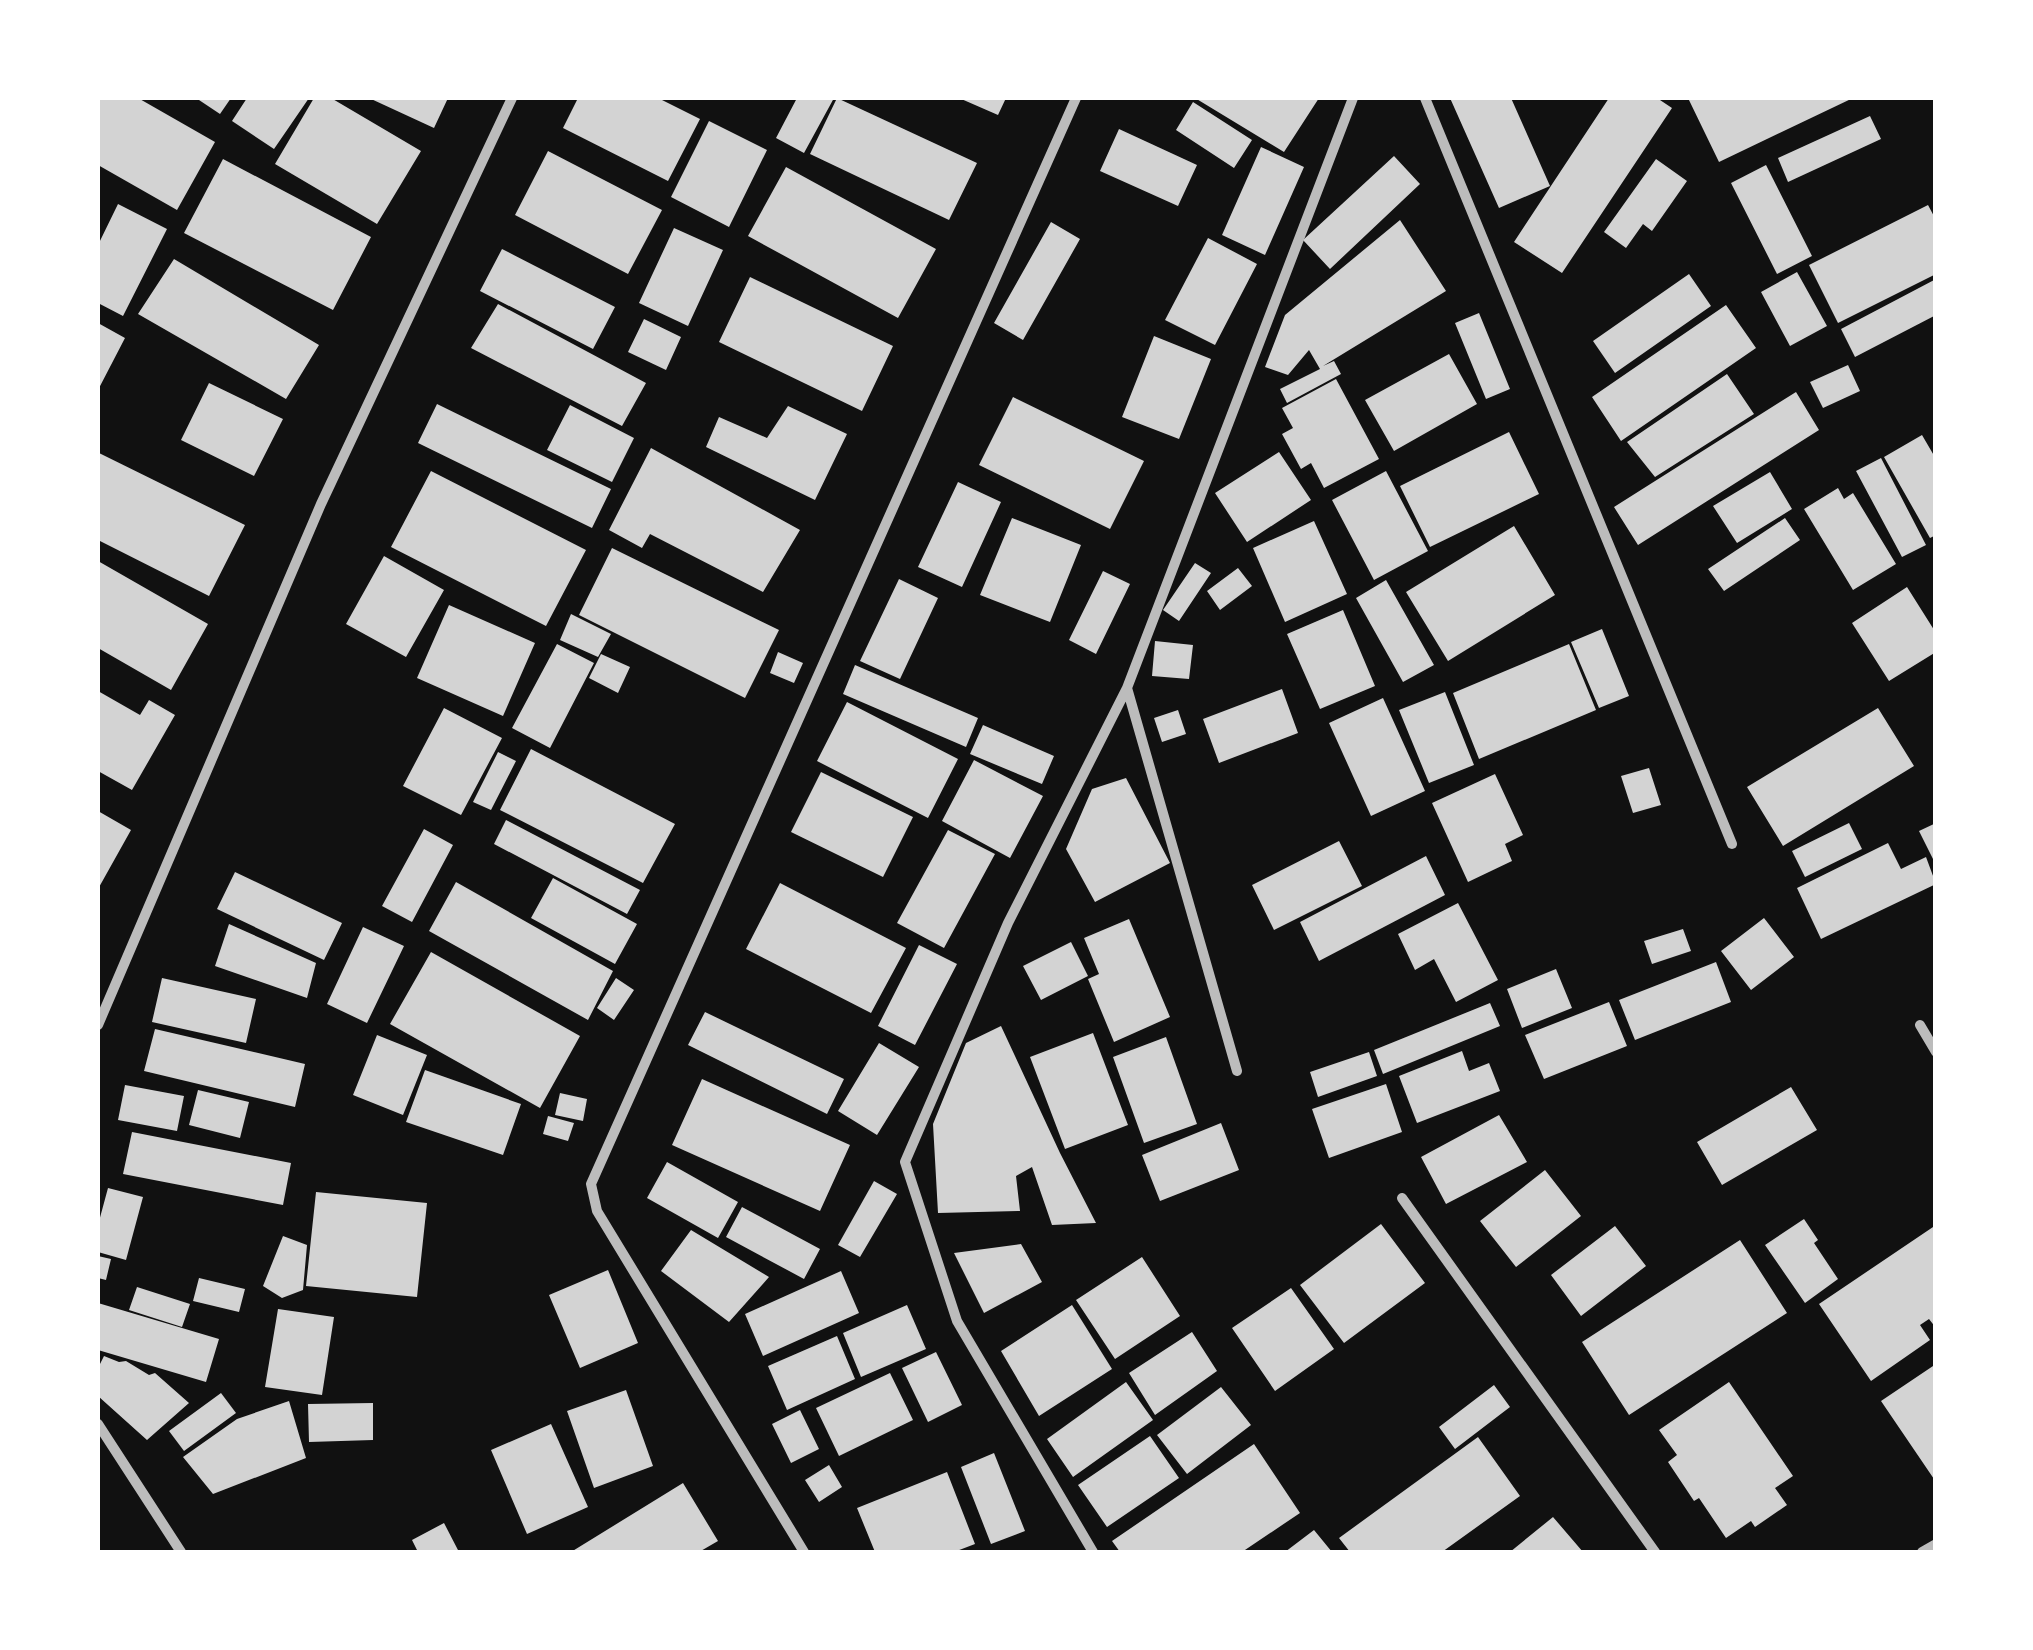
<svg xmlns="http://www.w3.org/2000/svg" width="2033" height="1650" viewBox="0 0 2033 1650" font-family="'Crimson Pro',serif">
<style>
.building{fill:#d3d3d3}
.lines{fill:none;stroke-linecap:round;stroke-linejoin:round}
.minor{stroke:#bcbcbc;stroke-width:10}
</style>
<rect width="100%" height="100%" fill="#111"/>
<path class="building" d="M98,98H138L215,142L177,210L98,165Z
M196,98H231L220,114Z
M247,98H309L274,149L232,121Z
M314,98H331L421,151L377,224L275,164Z
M369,98H448L434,128Z
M578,98H658L700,119L668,181L563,128Z
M797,98H834L804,153L776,138Z
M837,98L977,163L949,220L810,154Z
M959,98H1006L998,115Z
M1195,98H1319L1284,152Z
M1450,98H1511L1550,186L1499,208Z
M1609,98H1657L1672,108L1562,273L1514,242Z
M1688,98H1853L1719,162Z
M1193,102L1252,140L1234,168L1176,130Z
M1870,116L1881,139L1788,182L1778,158Z
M709,121L767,150L729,227L671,197Z
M1119,129L1197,165L1178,206L1100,171Z
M1261,147L1304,167L1265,255L1222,235Z
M548,151L662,210L628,274L515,215Z
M1394,156L1420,184L1330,269L1303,240Z
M223,159L371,237L333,310L184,233Z
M1656,159L1687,181L1652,231L1643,224L1626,248L1604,232Z
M1766,165L1812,256L1777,274L1731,183Z
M786,167L936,249L898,318L748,236Z
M118,204L167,229L123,316L98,303V245Z
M1928,205L1936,220V274L1838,323L1809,265Z
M1400,220L1446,291L1323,366L1334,361L1341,374L1287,403L1280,389L1320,369L1309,350L1288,375L1265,367L1285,315Z
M1051,222L1080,239L1023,340L994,323Z
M674,228L723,250L688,326L639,303Z
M1208,238L1257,264L1215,345L1165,320Z
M502,249L615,307L593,349L480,291Z
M174,259L319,345L286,399L138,314Z
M1797,272L1827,326L1790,346L1761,292Z
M1689,274L1711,306L1615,373L1593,341Z
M750,277L893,346L862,411L719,342Z
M1936,279V315L1855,357L1841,329Z
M498,304L646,383L622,426L471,348Z
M1726,305L1756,348L1621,441L1592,397Z
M1479,313L1510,389L1486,399L1455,323Z
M644,319L681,337L666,370L628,352Z
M98,323L125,338L98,390Z
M1154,336L1211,359L1179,439L1122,417Z
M1449,354L1477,404L1394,451L1365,400Z
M1848,365L1860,391L1823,408L1810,382Z
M1727,374L1754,414L1655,477L1627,442Z
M1336,379L1379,459L1324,488L1311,463L1301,469L1282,434L1293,428L1282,408Z
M209,383L283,419L254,476L181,440Z
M1796,392L1819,430L1638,545L1614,507Z
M1013,397L1144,461L1110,529L979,465Z
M437,404L611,489L592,528L418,443Z
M570,405L634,438L612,482L547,450Z
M788,406L847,434L815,500L706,447L719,417L767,438Z
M1509,432L1539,494L1430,547L1400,486Z
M1922,435L1936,459V535L1930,538L1884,457Z
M651,448L800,530L763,592L650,534L642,548L609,530Z
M1279,452L1311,500L1247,542L1215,493Z
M99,453L245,525L209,596L98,540Z
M1881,458L1926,545L1902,557L1856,471Z
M431,471L586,550L546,626L391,547Z
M1386,471L1428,551L1374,580L1332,500Z
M1770,472L1792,509L1737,543L1713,506Z
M958,482L1001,502L962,587L918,567Z
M1838,488L1844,499L1853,493L1896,564L1853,590L1804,509Z
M1012,518L1081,545L1050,622L980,595Z
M1785,518L1800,540L1724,591L1708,569Z
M1314,521L1347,594L1285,622L1253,548Z
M1514,526L1555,595L1448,661L1406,592Z
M612,548L779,630L745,698L579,615Z
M384,556L444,590L406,657L346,624Z
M98,561L208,624L171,690L98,648Z
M1195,563L1211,573L1179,621L1163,610Z
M1238,568L1252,586L1220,610L1207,591Z
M1103,571L1130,584L1096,654L1069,640Z
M899,579L938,598L900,679L860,661Z
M1386,580L1434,665L1403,682L1356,598Z
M1907,587L1936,633V652L1889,681L1852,623Z
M449,605L535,643L503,716L417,678Z
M1343,610L1375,686L1320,709L1287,634Z
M571,614L611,634L598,657L560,640Z
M1602,629L1629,696L1599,708L1571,642Z
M1155,641L1193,645L1189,679L1152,676Z
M557,644L594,663L550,748L512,728Z
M1569,644L1596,710L1479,759L1453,693Z
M778,652L803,663L794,683L770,673Z
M601,654L630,667L618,693L589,678Z
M855,665L978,718L966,747L843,694Z
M1282,689L1298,733L1219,763L1203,719Z
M98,691L140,715L149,700L175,715L132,790L98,771Z
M1445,692L1474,765L1429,783L1399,710Z
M1383,698L1425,791L1371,816L1329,723Z
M847,702L958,759L928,818L817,761Z
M444,708L502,738L461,815L403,786Z
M1878,708L1914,766L1783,846L1747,787Z
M1178,710L1186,734L1162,742L1154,718Z
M983,725L1054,756L1042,784L970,754Z
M531,749L675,824L643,883L500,810Z
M498,752L516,761L491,810L473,802Z
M974,760L1043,796L1010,858L942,821Z
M1649,768L1661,805L1633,813L1621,776Z
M821,772L913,817L883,877L791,832Z
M1495,774L1523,835L1505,844L1512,861L1468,882L1432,803Z
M1126,778L1170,863L1095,902L1066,849L1092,789Z
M98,811L131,830L98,889Z
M506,820L640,890L627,914L494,844Z
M1849,823L1862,849L1805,877L1792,851Z
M1936,823V865L1919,831Z
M424,829L453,845L412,922L382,906Z
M948,830L995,854L944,948L897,923Z
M1339,841L1362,886L1274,930L1252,885Z
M1888,843L1901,869L1926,857L1936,884L1821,939L1797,888Z
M1426,856L1445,895L1319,961L1300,922Z
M235,872L342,923L324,960L217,909Z
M553,878L637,924L615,964L531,918Z
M456,882L613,971L588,1020L429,931Z
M780,883L906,948L871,1013L746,949Z
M1458,903L1498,980L1456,1002L1434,959L1415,970L1398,934Z
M1764,918L1794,957L1751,990L1721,951Z
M1129,919L1170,1017L1114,1042L1088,979L1099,974L1084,938Z
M229,924L316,963L307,998L215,966Z
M363,927L404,946L367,1023L327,1004Z
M1683,929L1691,951L1652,964L1644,941Z
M1071,942L1088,976L1041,1000L1023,966Z
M919,945L957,964L915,1045L878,1026Z
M431,952L580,1036L540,1108L390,1024Z
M1716,962L1731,1002L1635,1040L1619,1000Z
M1556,969L1572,1008L1522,1028L1507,989Z
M162,978L256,999L246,1043L152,1022Z
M616,978L634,990L614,1020L597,1008Z
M1609,1002L1627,1046L1544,1079L1525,1035Z
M1490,1003L1500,1026L1383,1074L1374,1050Z
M705,1012L844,1079L827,1114L688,1045Z
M1001,1026L1060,1153L1096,1223L1052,1225L1032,1167L1016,1176L1020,1211L938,1213L933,1124L966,1043Z
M155,1029L305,1064L295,1107L144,1071Z
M1093,1033L1128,1125L1065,1149L1030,1057Z
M377,1035L427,1055L403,1115L353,1095Z
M1166,1037L1197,1124L1144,1143L1113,1057Z
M879,1043L919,1067L877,1135L838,1111Z
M1462,1051L1469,1071L1489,1063L1500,1091L1417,1123L1399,1076Z
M1369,1052L1377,1076L1318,1097L1310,1072Z
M425,1070L521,1104L503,1155L406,1122Z
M702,1079L850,1145L820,1211L672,1145Z
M1386,1084L1402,1132L1329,1158L1312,1109Z
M125,1085L184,1096L177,1131L118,1120Z
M1791,1087L1817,1130L1722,1185L1697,1142Z
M198,1090L249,1102L240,1138L189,1125Z
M560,1093L587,1099L583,1121L555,1115Z
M1499,1115L1527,1162L1446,1204L1421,1157Z
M548,1116L574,1123L568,1141L543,1134Z
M1221,1123L1239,1170L1160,1201L1142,1155Z
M132,1132L291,1163L283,1205L123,1174Z
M667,1162L738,1202L718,1238L647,1198Z
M1545,1170L1581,1216L1516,1267L1480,1221Z
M874,1181L897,1194L860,1257L838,1245Z
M108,1188L143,1197L126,1260L98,1252V1225Z
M316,1192L427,1203L417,1297L306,1286Z
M742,1207L820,1249L804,1279L726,1237Z
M1804,1219L1818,1240L1814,1243L1838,1279L1805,1303L1765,1245Z
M1381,1224L1425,1283L1344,1343L1300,1285Z
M1936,1225V1328L1929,1319L1920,1325L1930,1340L1871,1381L1819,1304Z
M1615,1226L1646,1266L1581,1316L1551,1275Z
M691,1230L769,1277L729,1322L661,1271Z
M283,1236L307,1245L303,1290L282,1298L263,1286Z
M1740,1240L1787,1313L1629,1415L1582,1342Z
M1021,1244L1042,1282L984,1313L954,1253Z
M98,1256L111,1259L106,1280L98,1278Z
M1142,1257L1180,1316L1115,1359L1076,1300Z
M608,1270L638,1343L580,1368L549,1295Z
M841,1271L859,1313L763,1356L745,1314Z
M199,1278L245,1289L239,1312L193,1301Z
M137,1287L190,1304L182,1327L129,1310Z
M1291,1288L1334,1349L1275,1391L1232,1328Z
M98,1303L219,1339L206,1382L98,1350Z
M907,1305L926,1349L861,1377L843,1333Z
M1072,1305L1112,1369L1039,1416L1001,1351Z
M278,1309L334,1317L322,1395L265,1387Z
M1192,1332L1217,1371L1155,1415L1129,1373Z
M837,1336L855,1379L787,1410L768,1366Z
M936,1352L962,1405L928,1422L902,1368Z
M104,1356L119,1362L126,1361L149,1375L155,1373L189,1403L147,1440L98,1396V1368Z
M1936,1364V1482L1881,1401Z
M890,1373L913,1420L839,1456L816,1408Z
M1126,1382L1153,1420L1073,1477L1047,1439Z
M1729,1382L1793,1476L1775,1488L1787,1505L1755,1527L1751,1521L1726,1538L1699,1498L1694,1501L1668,1462L1677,1455L1659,1430Z
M1494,1385L1510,1407L1455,1449L1439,1427Z
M1221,1387L1251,1425L1187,1474L1157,1435Z
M626,1390L653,1466L594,1488L567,1411Z
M221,1393L236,1413L184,1451L169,1431Z
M289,1401L306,1458L213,1494L183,1457L237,1419Z
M373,1403V1440L309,1442L308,1404Z
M800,1410L819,1449L791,1463L772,1424Z
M551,1424L588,1507L527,1534L491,1450Z
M1150,1436L1179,1478L1107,1527L1078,1485Z
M1478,1437L1520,1496L1442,1552H1350L1339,1538Z
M1254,1444L1300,1513L1242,1552H1120L1112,1541Z
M994,1453L1025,1531L991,1544L961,1467Z
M829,1465L842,1487L819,1502L805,1480Z
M947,1472L975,1544L954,1552H875L857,1508Z
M683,1483L718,1541L699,1552H571Z
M1553,1517L1583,1552H1510Z
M444,1523L459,1552H418L412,1540Z
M1314,1530L1332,1552H1285Z"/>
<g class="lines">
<path class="minor" d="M1425,98L1732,844
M1127,688L1237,1071
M98,1025L321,504L512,98
M1920,1025L1936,1052
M1402,1198L1655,1552
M98,1424L181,1552
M804,1552L597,1211L591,1184L1076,98
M1093,1552L957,1321L905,1162L1008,923L1127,688L1353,98
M1922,1552L1936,1544"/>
</g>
<rect width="2033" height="1650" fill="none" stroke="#ffffff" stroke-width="200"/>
</svg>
